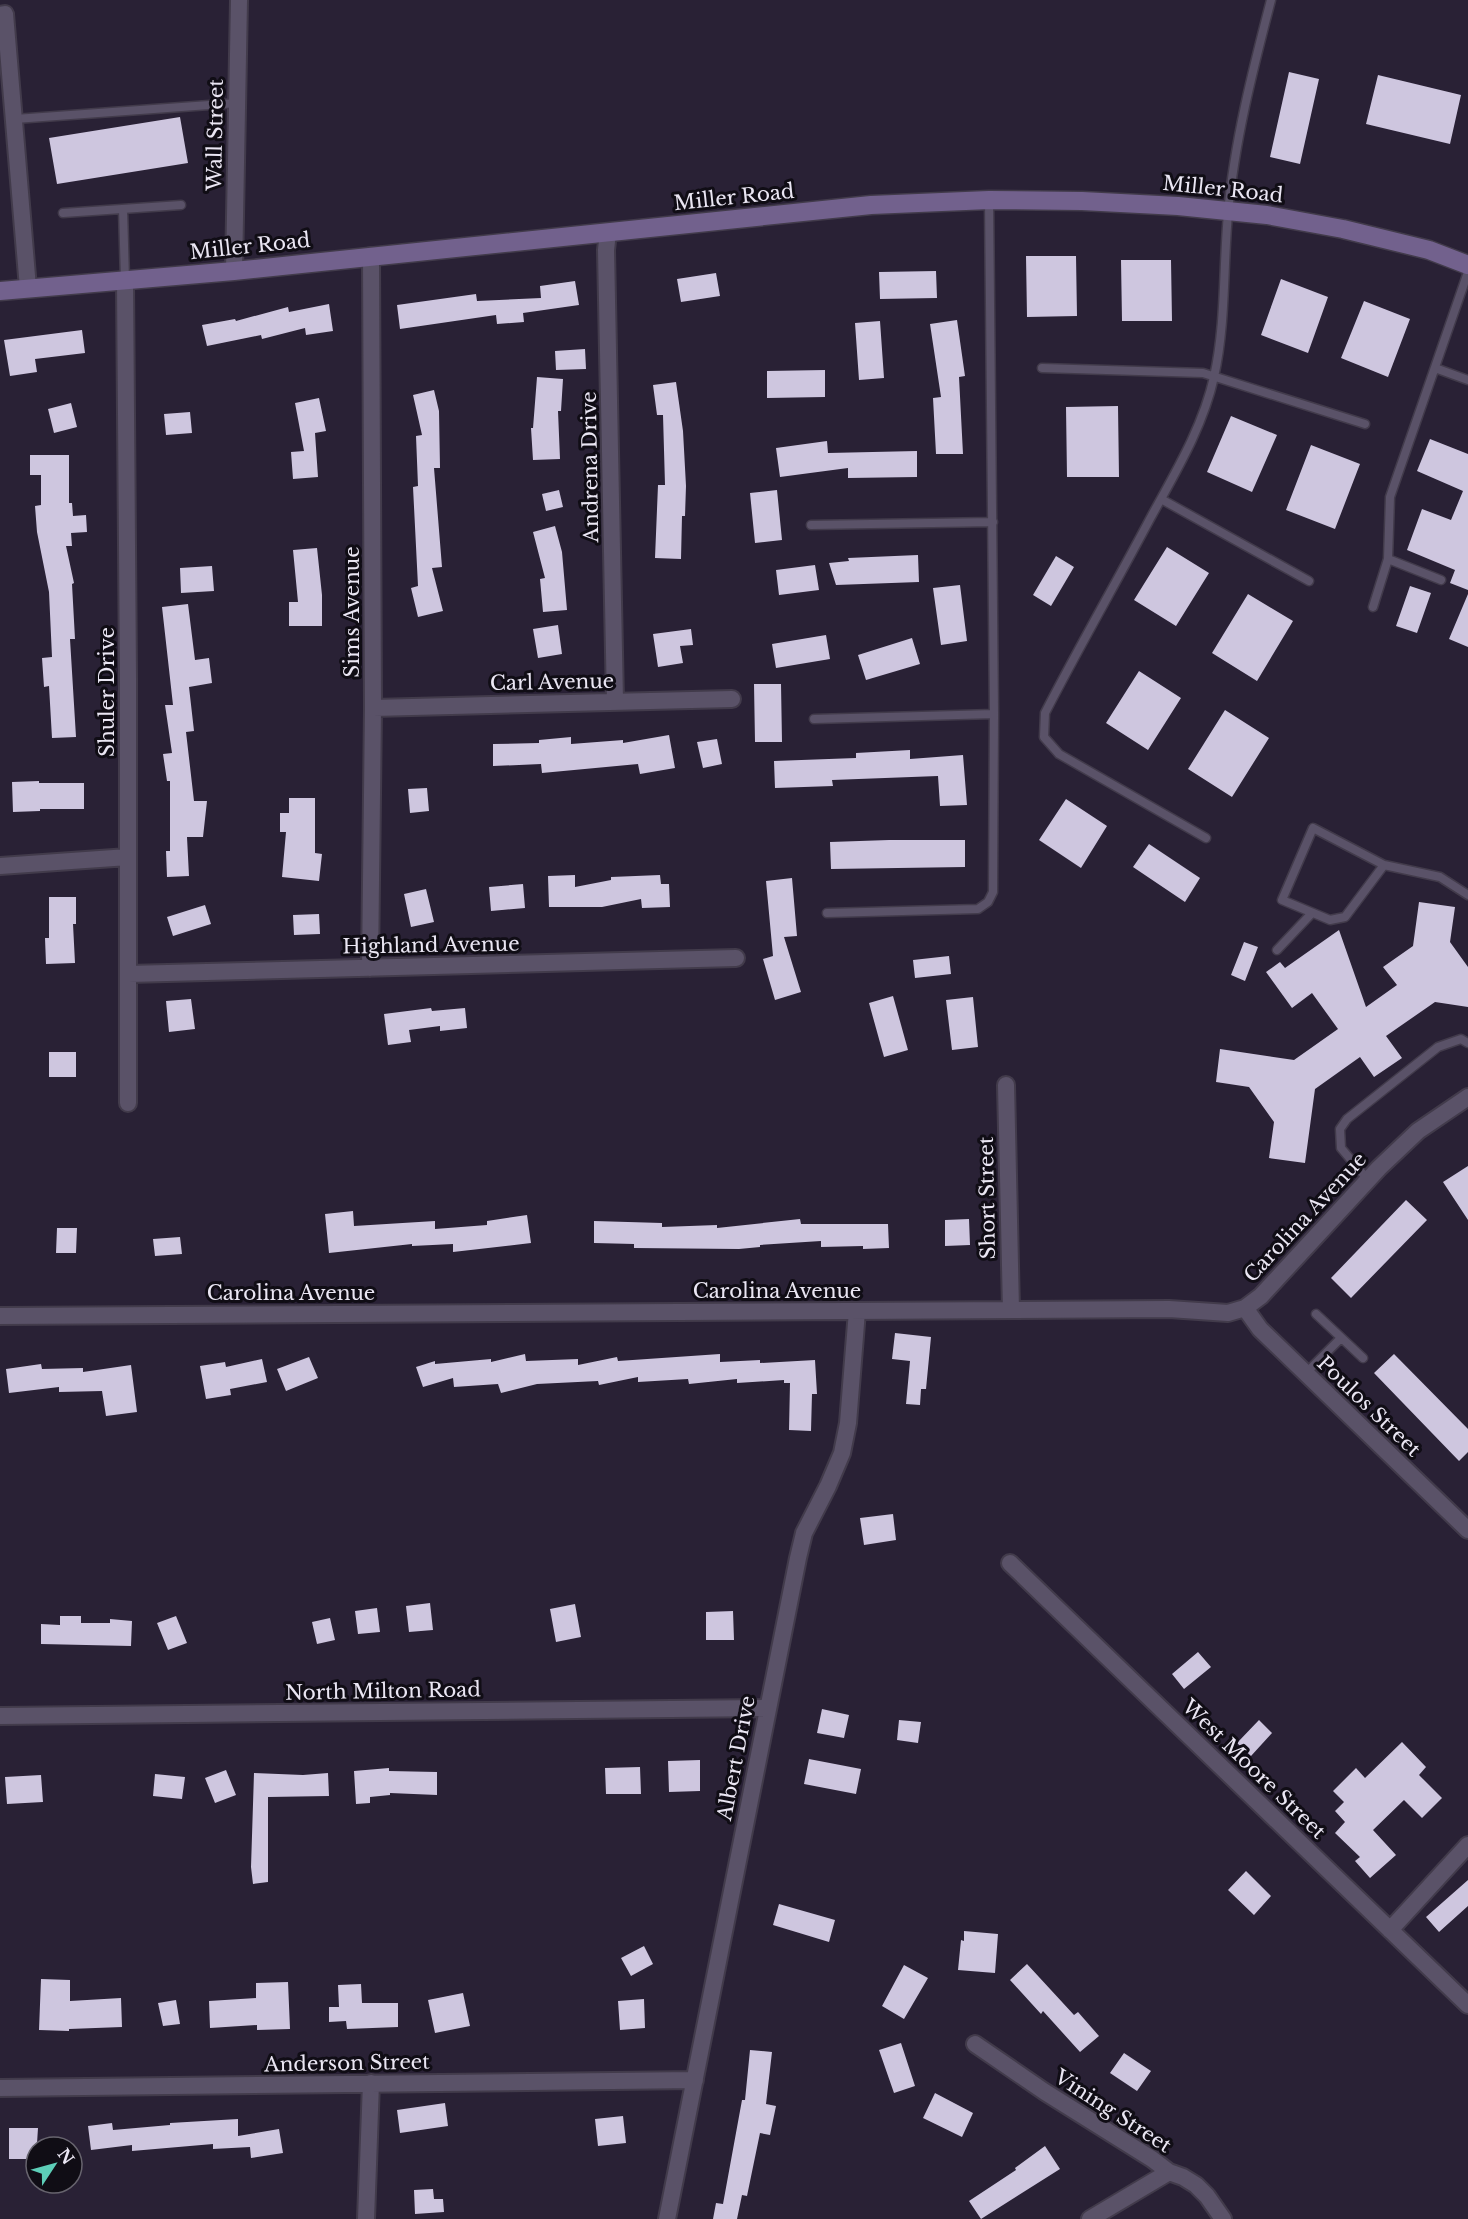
<svg xmlns="http://www.w3.org/2000/svg" width="1468" height="2219" viewBox="0 0 1468 2219" font-family="'Libre Baskerville',serif">
<style>
.building{fill:#cec6df}
.lines{fill:none;stroke-linecap:round;stroke-linejoin:round}
.lane-casing{stroke:#423b4b;stroke-width:11}
.street-casing{stroke:#423b4b;stroke-width:20}
.secondary-casing{stroke:#423b4b;stroke-width:21}
.lane{stroke:#5a5268;stroke-width:8}
.street{stroke:#5a5268;stroke-width:16}
.secondary{stroke:#72618d;stroke-width:18}
.labels{text-anchor:middle;dominant-baseline:central;stroke-width:6;stroke-linejoin:round;paint-order:stroke}
.street-label{font-size:20px;fill:#eae6f3;stroke:#100d15}
</style>
<rect width="100%" height="100%" fill="#292135"/>
<path class="building" d="M1289,72L1319,79L1300,164L1270,157Z
M1378,75L1461,95L1450,144L1366,124Z
M180,117L188,163L57,184L49,138Z
M1026,256H1076L1077,316L1027,317Z
M1121,260H1171L1172,321H1122Z
M936,271L937,298L880,299L879,272Z
M716,273L720,296L681,302L677,279Z
M1281,279L1328,297L1308,353L1261,335Z
M575,281L579,305L523,313L524,322L497,324L496,315L400,329L397,305L476,294L477,301L541,298L540,286Z
M1364,301L1410,319L1388,377L1341,358Z
M329,304L333,331L306,335L305,328L262,339L261,335L207,346L202,325L235,319L236,321L288,307L289,312Z
M957,320L965,376L959,377L963,454H936L933,398L941,397L930,324Z
M880,321L884,378L859,380L855,323Z
M82,330L85,353L35,359L37,372L10,376L4,340Z
M585,349L586,369L556,370L555,351Z
M825,370V397L767,398V371Z
M537,377L563,379L561,411H558L560,459L533,460L531,428H533Z
M676,382L683,431L686,486L685,516H682L681,559L655,558L658,485H665L663,415H657L653,385Z
M434,390L439,411L440,468H434L442,567L432,568L443,611L418,617L411,588L418,586L413,487L418,486L416,436L422,435L413,395Z
M319,398L326,431L315,433L318,477L293,479L291,452L304,451L295,403Z
M71,403L77,427L54,433L48,409Z
M1118,406L1119,477H1067L1066,407Z
M190,412L192,433L166,435L164,414Z
M1231,416L1277,435L1252,492L1207,472Z
M1430,439L1468,454V590L1450,583L1455,570L1407,550L1422,509L1451,520L1463,491L1417,471Z
M827,441L828,453L917,451V477L848,478V468L780,477L776,448Z
M1311,445L1360,464L1335,529L1286,510Z
M30,455H69V503H72L73,516L86,515L87,532L71,533L72,546H66L74,583L72,584L75,639H70L76,737L52,738L49,686L44,687L42,658L52,657L49,592L37,532L35,506L41,505V475H30Z
M559,490L563,507L546,511L542,494Z
M777,490L782,540L755,543L750,493Z
M555,526L562,552L567,610L543,612L540,579L545,578L533,532Z
M1167,547L1209,573L1176,626L1134,600Z
M317,548L322,595V626H289V602H298L293,550Z
M918,555L919,582L836,585L829,563L849,561L848,558Z
M1056,556L1074,567L1051,606L1033,595Z
M815,565L819,590L779,595L776,570Z
M212,566L214,591L181,593L180,568Z
M960,585L967,641L941,645L933,588Z
M1410,586L1431,593L1417,633L1396,626Z
M1248,594L1293,621L1257,681L1212,653Z
M1468,594V647L1449,639Z
M188,604L195,660L209,658L212,683L189,687L194,731L186,732L194,801H207L203,837H187L189,876L167,877L166,851H170V781H167L163,754L172,753L165,705H173L162,607Z
M558,625L562,654L538,658L533,629Z
M691,629L693,645L680,646L683,663L658,667L653,634Z
M826,635L830,659L776,668L772,644Z
M912,638L920,664L866,680L858,655Z
M1139,671L1181,698L1148,750L1106,723Z
M754,684H781L782,742H755Z
M1225,710L1269,738L1232,797L1188,769Z
M669,735L675,768L640,774L638,764L542,773L541,764L493,766V744L539,743V740L571,737V744L623,740V743Z
M717,739L722,764L703,768L697,742Z
M910,750V759L963,755L967,805L940,806L938,776L832,780L833,786L775,788L774,761L856,758V753Z
M39,781V783H84V809H40V811L13,812L12,782Z
M427,788L429,811L410,813L408,789Z
M289,798H315V853L322,854L319,881L282,877L286,832H280V813H289Z
M1066,799L1107,826L1081,868L1039,840Z
M889,840H965V867L831,869L830,842Z
M1149,844L1200,878L1185,902L1133,867Z
M575,875V887L611,880V877L660,875L661,884H669L670,907L642,908L641,899L602,907H549L548,876Z
M792,878L797,936L784,937L801,992L775,1000L763,959L773,956L766,881Z
M523,884L525,908L491,911L489,887Z
M426,889L434,922L411,927L404,894Z
M49,897H76V924H73L75,963L46,964L45,938H49Z
M1419,902L1455,907L1450,942L1468,967V1007L1435,1002L1386,1036L1402,1058L1374,1077L1360,1057L1315,1089L1305,1163L1269,1158L1274,1122L1249,1087L1216,1082L1220,1049L1294,1060L1338,1029L1312,993L1292,1008L1266,972L1280,962L1285,968L1339,930L1366,1007L1397,985L1383,967L1413,946Z
M205,905L211,924L173,936L167,917Z
M319,914L320,934L294,935L293,915Z
M1244,942L1258,947L1245,981L1231,975Z
M949,956L951,974L915,978L913,960Z
M893,996L908,1050L884,1057L869,1003Z
M973,997L978,1047L952,1050L946,1000Z
M191,999L195,1029L169,1032L166,1001Z
M431,1008L432,1011L465,1008L467,1028L440,1031V1026L409,1030L411,1042L388,1045L384,1014Z
M49,1052H76V1077H49Z
M1468,1166V1220L1443,1182Z
M1406,1200L1427,1220L1351,1298L1331,1278Z
M353,1211L354,1226L435,1221V1229L487,1225V1221L527,1215L531,1243L453,1252V1244L412,1246V1244L329,1253L325,1214Z
M800,1219L801,1224H888L889,1248L863,1249V1246L821,1247V1241L760,1245V1247L739,1249L634,1248V1244L594,1243V1221L662,1223V1227L717,1225V1228Z
M969,1219L970,1245L945,1246V1220Z
M57,1228H77L76,1253H56Z
M180,1237L182,1254L155,1256L153,1239Z
M895,1333L931,1337L926,1389H921L920,1405L906,1404L910,1361L892,1359Z
M525,1354L526,1361L578,1359V1365L617,1357L618,1361L720,1354V1362L760,1360V1363L815,1360L817,1394H812L811,1431L789,1430L790,1383H784V1380L737,1383V1379L689,1384L688,1379L638,1382V1377L599,1385L598,1381L537,1384L501,1393L498,1384L454,1387L453,1378L423,1387L416,1367L435,1361V1364L491,1359V1362Z
M1394,1354L1468,1429V1452L1459,1461L1374,1373Z
M309,1357L318,1378L286,1391L277,1369Z
M262,1359L267,1382L230,1389L231,1395L206,1399L200,1366L225,1362L226,1367Z
M41,1364L42,1369L83,1368V1372L131,1365L137,1412L106,1416L102,1391L59,1392V1387L9,1393L6,1369Z
M893,1514L896,1540L864,1545L860,1518Z
M430,1603L433,1630L409,1632L406,1606Z
M575,1604L581,1637L556,1642L550,1609Z
M377,1608L380,1632L358,1634L355,1611Z
M733,1611L734,1640H706V1612Z
M60,1616H81V1623H110V1619L132,1621L131,1646L41,1644V1624L60,1625Z
M176,1616L187,1643L168,1650L157,1623Z
M330,1618L335,1640L317,1644L312,1622Z
M1198,1652L1211,1667L1184,1689L1172,1674Z
M822,1709L849,1715L844,1738L817,1733Z
M899,1720L921,1722L918,1743L897,1740Z
M1259,1720L1272,1733L1251,1756L1237,1743Z
M1402,1742L1426,1767L1419,1775L1442,1798L1422,1818L1404,1800L1373,1830L1396,1855L1370,1878L1355,1861L1360,1857L1335,1833L1345,1822L1335,1811L1344,1802L1333,1791L1356,1768L1365,1778Z
M809,1759L861,1769L856,1794L804,1784Z
M700,1760V1791L669,1792L668,1761Z
M640,1767L641,1794H606L605,1768Z
M389,1768V1771L437,1772V1795L390,1793V1795L370,1797V1803L356,1804L354,1771Z
M226,1770L236,1795L215,1803L205,1778Z
M254,1773L303,1775L328,1773L329,1796L268,1797V1882L253,1884L251,1867Z
M155,1774L185,1777L182,1799L153,1796Z
M41,1775L43,1802L7,1804L5,1777Z
M1246,1871L1271,1896L1254,1915L1228,1890Z
M1468,1880V1906L1439,1932L1426,1917Z
M779,1904L835,1920L829,1942L773,1925Z
M964,1931L998,1934L995,1973L958,1970L961,1940L964,1941Z
M644,1946L653,1964L631,1976L621,1958Z
M1027,1964L1074,2015L1078,2012L1099,2036L1080,2052L1043,2011L1041,2014L1010,1980Z
M904,1965L928,1978L904,2019L882,2006Z
M41,1979L70,1980V2001L121,1998L122,2027L69,2029V2031L39,2030Z
M288,1982L290,2029L257,2030V2025L210,2028L209,2001L256,1998V1983Z
M361,1984L362,2003H398V2027L347,2029L346,2021L329,2022V2007H339L338,1985Z
M463,1993L470,2026L435,2033L428,2000Z
M644,1999L645,2028L620,2030L618,2001Z
M176,2000L180,2024L163,2026L158,2003Z
M901,2043L915,2086L894,2093L879,2050Z
M750,2050L772,2052L766,2104L776,2106L770,2135L760,2133L747,2196L742,2195L737,2219H713L716,2203L723,2204L742,2100H745Z
M1124,2053L1151,2071L1137,2091L1110,2073Z
M935,2093L973,2113L962,2137L923,2118Z
M445,2103L448,2126L400,2133L397,2110Z
M623,2116L626,2143L598,2146L595,2119Z
M238,2119V2136L279,2129L283,2153L251,2158L250,2147L213,2149V2144L132,2151V2145L91,2150L88,2126L112,2123L113,2130L170,2125V2123Z
M9,2128H38L36,2159H9Z
M1045,2146L1060,2169L981,2219L969,2201L1016,2170L1015,2168Z
M433,2189L434,2199H443L444,2212L415,2214L414,2190Z"/>
<g class="lines">
<g class="lane-casing">
<path id="lane" d="M15,119L237,103
M123,209L125,280
M63,213L181,205
M1042,368L1203,373L1365,424
M1435,368L1468,380
M1161,499L1309,581
M811,525L993,522
M1441,580L1388,559L1390,497L1468,272
M1373,607L1388,559
M814,719L994,714L989,200
M1206,838L1059,754L1044,737L1045,713C1079,647 1116,583 1151,517C1175,473 1203,427 1214,377C1226,324 1223,267 1228,214C1234,143 1253,69 1271,0
M1384,865L1345,917L1330,920L1282,900L1313,828L1384,865L1440,877L1468,895
M827,913L978,909L988,902L993,892L994,714
M1277,950L1312,913
M1368,1180L1341,1148L1340,1129L1347,1119L1438,1047L1461,1039L1468,1043
M1316,1314L1363,1358
M1306,1373L1340,1339"/>
</g>
<g class="street-casing">
<path id="street" d="M0,15L5,14L28,288
M608,232L606,250L615,702
M234,271L239,0
M125,281L128,678V1103
M373,708L732,699
M0,866L128,857
M370,968L373,708L371,256
M128,974L736,958
M1006,1085L1011,1310
M1245,1308L1260,1329L1468,1530
M0,1316L1169,1309L1228,1313L1245,1308L1261,1296L1379,1168L1418,1131L1468,1097
M1010,1563L1468,2005
M0,1716L767,1708
M1390,1930L1468,1845
M975,2044L1045,2092L1152,2159L1169,2172L1183,2177L1196,2185L1207,2196L1223,2219
M0,2088L695,2080
M366,2219L371,2083
M667,2219L798,1558L804,1533L828,1486L842,1453L848,1423L857,1311
M1090,2219L1169,2172"/>
</g>
<g class="secondary-casing">
<path id="secondary" d="M0,291L234,271L871,205L989,200L1082,201L1178,206L1267,215L1343,229L1429,250L1468,265"/>
</g>
<use href="#lane" class="lane"/>
<use href="#street" class="street"/>
<use href="#secondary" class="secondary"/>
</g>
<g class="labels">
<g class="street-label">
<text transform="translate(215 135) rotate(-89)">Wall Street</text>
<text transform="translate(1223 189) rotate(6)">Miller Road</text>
<text transform="translate(734 197) rotate(-6)">Miller Road</text>
<text transform="translate(250 246) rotate(-6)">Miller Road</text>
<text transform="translate(590 467) rotate(-91)">Andrena Drive</text>
<text transform="translate(352 612) rotate(-90)">Sims Avenue</text>
<text transform="translate(552 682) rotate(-1)">Carl Avenue</text>
<text transform="translate(107 692) rotate(-90)">Shuler Drive</text>
<text transform="translate(431 945) rotate(-1)">Highland Avenue</text>
<text transform="translate(987 1198) rotate(-91)">Short Street</text>
<text transform="translate(1305 1217) rotate(-47)">Carolina Avenue</text>
<text x="777" y="1291">Carolina Avenue</text>
<text x="291" y="1293">Carolina Avenue</text>
<text transform="translate(1369 1406) rotate(44)">Poulos Street</text>
<text transform="translate(383 1691) rotate(-1)">North Milton Road</text>
<text transform="translate(736 1758) rotate(-79)">Albert Drive</text>
<text transform="translate(1254 1769) rotate(44)">West Moore Street</text>
<text transform="translate(347 2063) rotate(-1)">Anderson Street</text>
<text transform="translate(1113 2111) rotate(33)">Vining Street</text>
</g>
</g>
<g transform="translate(54 2165) rotate(54)"><circle r="28" fill="#100d15" stroke="#67646e" stroke-width="1.5"/>
<path d="M0-4.5L10 22L0 15L-10 22Z" fill="#5dceb8"/>
<text y="-9" font-size="16" font-weight="bold" text-anchor="middle" fill="#eae6f3">N</text>
</g>
</svg>
